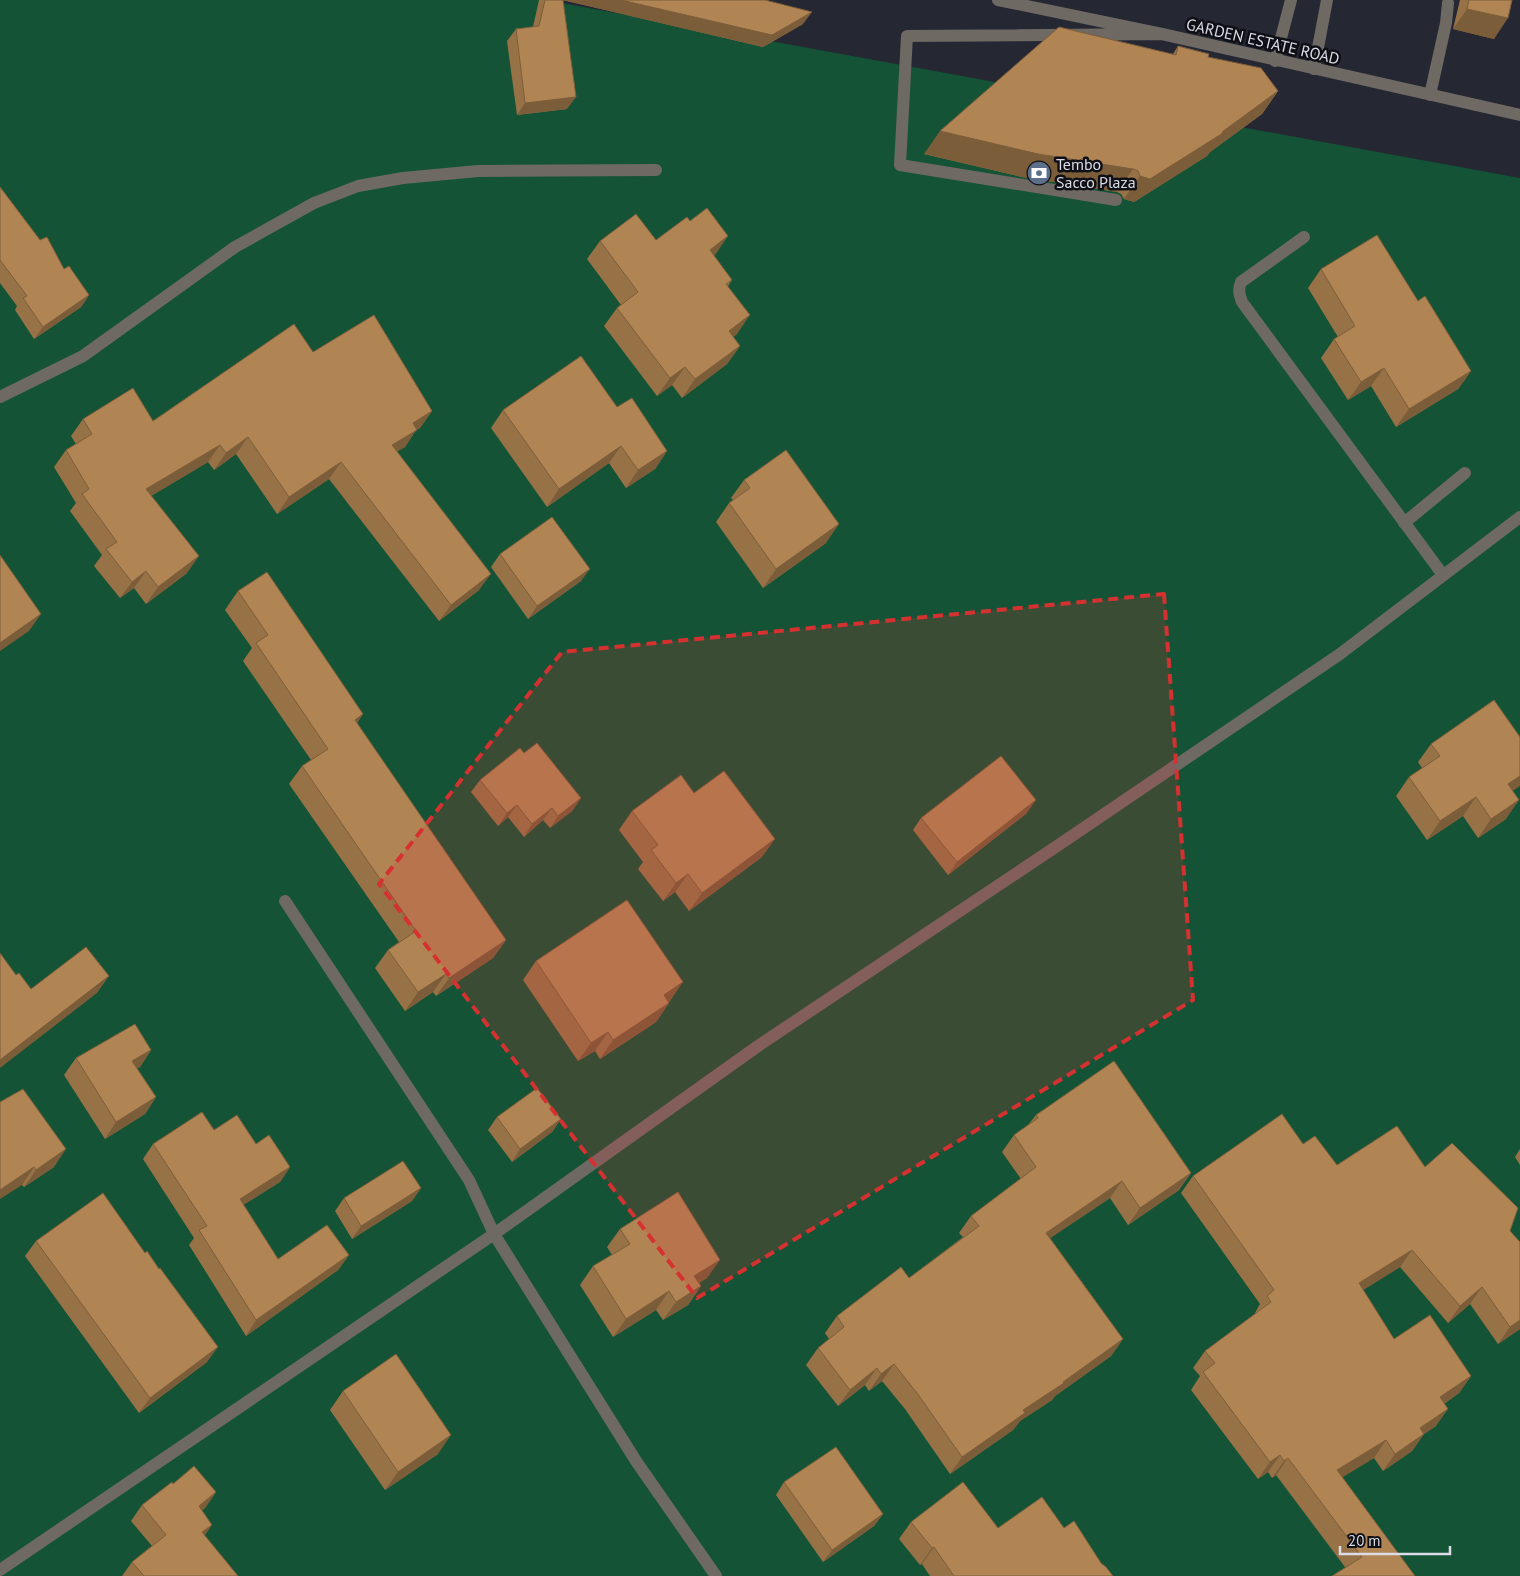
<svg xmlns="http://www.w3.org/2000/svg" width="1520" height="1576" viewBox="0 0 1520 1576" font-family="'PT Sans',sans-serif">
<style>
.green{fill:#145336}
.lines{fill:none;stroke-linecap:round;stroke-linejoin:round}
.minor{stroke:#6f6964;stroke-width:12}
.wall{fill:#987247}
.shaded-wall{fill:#7c5d3a}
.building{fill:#b18553;stroke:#7c5d3a}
.marked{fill:#d63131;fill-opacity:0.2;stroke:#d63131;stroke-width:4;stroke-dasharray:10 6;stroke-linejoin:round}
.labels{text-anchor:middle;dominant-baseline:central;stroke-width:5;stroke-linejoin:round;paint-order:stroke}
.street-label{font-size:16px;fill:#dbdce5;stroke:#0f1016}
.poi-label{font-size:16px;fill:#dbdce5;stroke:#0f1016;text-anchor:start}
</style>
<rect width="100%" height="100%" fill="#252733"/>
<path class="green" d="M0,0H545L1520,178V1576H0Z"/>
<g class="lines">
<path class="minor" d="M998,0L1162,34L1520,115
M1275,61L1291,0
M1314,69L1327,0
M1430,95L1446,23L1448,3
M1116,200L900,165L907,36L1162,34
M1304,237L1241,282C1238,289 1239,294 1242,302L1443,575
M0,397L83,356L235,247L314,203L358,186L403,178L478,171L656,170
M1404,523L1465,473
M285,901L469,1180L494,1234L636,1461L716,1576
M0,1570L494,1234L758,1046L1066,840L1340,654L1520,517"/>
</g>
<path class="wall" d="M539,0H765L803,24L763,47L563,0L567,109L517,115L507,41L516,29L533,27Z
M1460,0H1512L1494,39L1453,29Z
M1178,46L1208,57L1278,91L1262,114L1210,152L1207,156L1134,202L1124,199L1121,194L1117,192L1022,177L924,154L1173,54Z
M0,187L40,240L64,269L89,295L81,307L34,339L15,310L17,306L0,283Z
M656,240L715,255L714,256L732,280L728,286L737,334L733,337L740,346L727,364L682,398L672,385L657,396L604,326L617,308L621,305L587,259L600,241Z
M1321,269L1418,301L1471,371L1458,389L1396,427L1371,386L1348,400L1321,358L1334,339L1338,337L1308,288Z
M313,352L432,411L420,428L416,430L405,447L397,451L479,590L439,621L329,479L277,514L236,454L214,470L208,462L151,496L187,573L146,604L134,588L120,598L94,566L102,555L70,511L76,503L54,467L66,450L76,444L71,436L83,419L153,421Z
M617,407L667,451L655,469L626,488L609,463L547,507L491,428L503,410Z
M744,480L826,543L763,588L716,522L729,503L733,500L731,498Z
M500,554L581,581L528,619L491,567Z
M238,591L357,724L506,940L493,958L436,996L433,992L405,1011L375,968L388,950L399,942L289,784L302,766L311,760L243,661L252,648L225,610Z
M1431,744L1512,791L1506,819L1478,838L1463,816L1427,840L1396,796L1409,777L1422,768L1418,762Z
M524,753L581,798L572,811L550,828L543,820L524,837L508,817L498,826L471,792L480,780Z
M694,793L762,857L689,911L675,892L663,901L638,869L643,862L619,830L632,811Z
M1027,813L948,875L913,830L921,818Z
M536,961L670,1001L669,1002V1003L656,1022L600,1059L595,1051L578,1061L523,980Z
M151,1050L140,1067L137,1068L156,1097L145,1114L105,1139L64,1075L76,1058Z
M0,1102L54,1167L24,1187L22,1185Z
M1036,1115L1191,1173L1179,1190L1128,1225L1110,1198L1050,1238L1123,1339L1111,1356L1055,1396L1052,1400L1020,1421L1013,1430L950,1474L905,1409L882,1381L869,1391L865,1385L838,1406L806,1365L818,1348L829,1339L825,1333L837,1316L909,1278L963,1237L959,1233L971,1216L1021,1179L1002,1152L1014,1135L1028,1125Z
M497,1117L561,1119L552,1132L512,1162L488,1130Z
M214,1130L256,1144L290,1167L280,1182L243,1205L278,1259L349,1255L338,1270L246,1336L189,1245L194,1238L143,1159L153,1144Z
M1303,1144L1337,1165L1425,1167L1510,1231L1520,1242V1329L1498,1344L1470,1304L1448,1323L1400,1267L1363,1290L1394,1339L1471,1376L1459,1393L1444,1404L1436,1426L1424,1434L1412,1451L1383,1471L1374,1458L1342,1477L1415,1576L1345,1567L1276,1475L1272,1478L1268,1472L1258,1479L1191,1390L1200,1376L1193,1368L1205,1351L1255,1314V1313L1260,1304L1181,1193L1193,1176Z
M1520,1149V1165L1515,1157Z
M421,1188L412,1201L352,1239L335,1211L344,1198Z
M620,1229L707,1278L699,1283L701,1286L688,1305L663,1320L656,1310L613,1337L580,1285L593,1266L612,1255L607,1247Z
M36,1241L145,1253L159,1269L207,1362L139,1413L25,1256Z
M343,1391L438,1454L385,1490L330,1410Z
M784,1482L883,1514L874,1526L823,1562L776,1495Z
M173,1484L216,1492L205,1508L202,1510L205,1536L238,1576H122L132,1562L152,1546L131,1521L142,1505Z
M911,1522L998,1528H1064L1101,1563L1113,1576H930L922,1564L920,1565L899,1539Z"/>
<path class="shaded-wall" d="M562,0H621L812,12L803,24L763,47Z
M1467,9L1508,18L1494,39L1453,29Z
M1278,91L1262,114L1210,152L1207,156L1134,202L1124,199L1140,176L1222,132Z
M576,97L567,109L517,115L525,103Z
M940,131L1133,169L1117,192L1022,177L924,154Z
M728,236L715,255L697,269L710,250Z
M89,295L81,307L34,339L43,327Z
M750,315L737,334L716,350L729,331Z
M740,346L727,364L682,398L695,379Z
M685,367L672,385L657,396L670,378Z
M1384,368L1371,386L1348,400L1361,382Z
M1471,371L1458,389L1396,427L1409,409Z
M432,411L420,428L416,430L405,447L380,462L392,445L413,423Z
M248,437L236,454L214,470L226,453Z
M220,445L208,462L134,506L146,489Z
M621,446L609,463L547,507L559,489Z
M667,451L655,469L626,488L638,470Z
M341,462L329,479L277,514L289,497Z
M839,524L826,543L763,588L776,569Z
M199,556L187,573L146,604L158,587Z
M590,569L581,581L528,619L537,606Z
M146,571L134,588L120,598L132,582Z
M491,574L479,590L439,621L451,605Z
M41,614L29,631L0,651V643Z
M363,714L351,733L355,720Z
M1520,776V786L1495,803L1508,784Z
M1476,797L1463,816L1427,840L1440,821Z
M581,798L572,811L550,828L558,816Z
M1036,800L1027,813L948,875L957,862Z
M1519,800L1506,819L1478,838L1491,819Z
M517,805L508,817L498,826L507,813Z
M552,808L543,820L524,837L532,824Z
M775,839L762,857L689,911L702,893Z
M688,874L675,892L663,901L676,883Z
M506,940L493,958L436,996L449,978Z
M446,974L433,992L405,1011L418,992Z
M109,976L97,993L0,1068V1060Z
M683,982L670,1001L651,1013L664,995Z
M669,1003L656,1022L600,1059L613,1040Z
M608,1032L595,1051L578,1061L591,1043Z
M151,1050L140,1067L121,1078L132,1061Z
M156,1097L145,1114L105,1139L116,1122Z
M561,1119L552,1132L512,1162L520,1149Z
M66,1149L54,1167L24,1187L36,1170Z
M34,1167L22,1185L0,1199V1190Z
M290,1167L280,1182L229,1214L240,1199Z
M1191,1173L1179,1190L1128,1225L1140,1208Z
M1122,1181L1110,1198L1034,1249L1046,1233Z
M421,1188L412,1201L352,1239L361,1226Z
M1412,1250L1400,1267L1347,1300L1359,1283Z
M349,1255L338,1270L246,1336L256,1320Z
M720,1260L707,1278L681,1294L694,1276Z
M701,1286L688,1305L663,1320L676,1302Z
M1482,1287L1470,1304L1448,1323L1460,1306Z
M669,1291L656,1310L613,1337L626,1319Z
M1520,1320V1329L1498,1344L1510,1327Z
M1123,1339L1111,1356L1055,1396L1052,1400L1020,1421L1013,1430L950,1474L962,1457L1023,1410Z
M218,1347L207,1362L139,1413L150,1398Z
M894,1364L882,1381L869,1391L881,1374Z
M877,1368L865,1385L838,1406L850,1390Z
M1471,1376L1459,1393L1428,1415L1440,1397Z
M1448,1409L1436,1426L1424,1434L1412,1451L1383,1471L1395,1454L1420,1428Z
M451,1435L438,1454L385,1490L398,1472Z
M1386,1440L1374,1458L1325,1488L1337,1470Z
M1280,1455L1268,1472L1258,1479L1270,1462Z
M1288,1458L1276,1475L1272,1478L1284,1461Z
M216,1492L205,1508L188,1521L199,1506Z
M883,1514L874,1526L823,1562L832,1550Z
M212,1525L201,1541L202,1532Z
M934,1547L922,1564L920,1565L932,1548Z"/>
<path class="building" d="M545,0H563L576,97L525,103L516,29L539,26Z
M621,0H765L812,12L772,35Z
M1469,0H1512L1508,18L1467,9Z
M1059,27L1176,55L1178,46L1209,54L1208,57L1261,68L1278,91L1222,132L1223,133L1150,179L1140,176L1138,171L1133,169L1038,154L940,131Z
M0,187L40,240L47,237L64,269L69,266L89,295L43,327L23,298L27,296L0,260Z
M707,208L728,236L710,250L732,280L726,284L750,315L729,331L740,346L695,379L685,367L670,378L617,308L638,292L600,241L636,214L656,240L687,217L690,221Z
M1377,235L1418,301L1425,296L1471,371L1409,409L1384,368L1361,382L1334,339L1355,326L1321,269Z
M374,315L432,411L413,423L417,430L392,445L491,574L451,605L341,462L289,497L248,437L226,453L220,445L146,489L199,556L158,587L146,571L132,582L106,549L117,542L82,494L89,489L66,450L92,434L83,419L133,388L153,421L294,324L313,352Z
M581,356L617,407L632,398L667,451L638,470L621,446L559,489L503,410Z
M786,450L839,524L776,569L729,503L750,488L744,480Z
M552,517L590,569L537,606L500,554Z
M0,555L41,614L0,643Z
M267,572L363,714L355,720L506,940L449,978L446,974L418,992L388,950L416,931L302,766L328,749L256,643L268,635L238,591Z
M1494,700L1520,737V776L1508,784L1519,800L1491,819L1476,797L1440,821L1409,777L1440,756L1431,744Z
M537,743L581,798L558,816L552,808L532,824L517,805L507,813L480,780L520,748L524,753Z
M1001,756L1036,800L957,862L921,818Z
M724,771L775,839L702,893L688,874L676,883L651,850L658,845L632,811L681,775L694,793Z
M627,900L683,982L664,995L669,1003L613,1040L608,1032L591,1043L536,961Z
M86,947L109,976L0,1060V953L16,975L19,973L31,989Z
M135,1024L151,1050L132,1061L156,1097L116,1122L76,1058Z
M1114,1061L1191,1173L1140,1208L1122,1181L1046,1233L1123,1339L1063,1382L1064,1383L1023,1410L1025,1413L962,1457L917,1393L894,1364L881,1374L877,1368L850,1390L818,1348L844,1327L837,1316L901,1267L909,1278L979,1226L971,1216L1036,1167L1014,1135L1038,1118L1036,1115Z
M537,1088L561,1119L520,1149L497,1117Z
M23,1089L66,1149L36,1170L34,1167L0,1190V1102Z
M202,1112L214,1130L237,1115L256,1144L269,1135L290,1167L240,1199L278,1259L327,1225L349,1255L256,1320L199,1230L207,1226L153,1144Z
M1282,1114L1303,1144L1315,1136L1337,1165L1397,1126L1425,1167L1452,1143L1518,1208L1510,1231L1520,1242V1320L1510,1327L1482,1287L1460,1306L1412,1250L1359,1283L1394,1339L1430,1315L1471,1376L1440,1397L1448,1409L1420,1428L1424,1434L1395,1454L1386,1440L1337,1470L1415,1576H1332L1362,1557L1288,1458L1284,1461L1280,1455L1270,1462L1203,1372L1215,1363L1205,1351L1271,1302L1267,1296L1274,1290L1193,1176Z
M403,1161L421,1188L361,1226L344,1198Z
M678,1192L720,1260L694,1276L701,1286L676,1302L669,1291L626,1319L593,1266L630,1244L620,1229Z
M103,1193L145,1253L147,1251L159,1269L160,1268L218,1347L150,1398L36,1241Z
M396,1354L451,1435L398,1472L343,1391Z
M836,1447L883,1514L832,1550L784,1482Z
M194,1466L216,1492L199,1506L212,1525L202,1532L238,1576H144L132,1562L166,1535L142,1505L172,1482L173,1484Z
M963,1482L998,1528L1042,1497L1064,1528L1074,1521L1101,1563L1106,1567L1113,1576H954L934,1547L932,1548L911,1522Z"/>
<path class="marked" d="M1164,594L1193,1000L697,1298L379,884L562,652Z"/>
<defs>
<g id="bank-disc" transform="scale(1.25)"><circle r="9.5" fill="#5c6f8a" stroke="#0f1016"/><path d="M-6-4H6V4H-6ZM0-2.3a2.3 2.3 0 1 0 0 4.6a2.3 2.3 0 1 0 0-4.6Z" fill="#fff"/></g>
</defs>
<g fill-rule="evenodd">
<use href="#bank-disc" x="1039" y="173"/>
</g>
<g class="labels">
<g class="street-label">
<text transform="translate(1263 41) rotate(13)">GARDEN ESTATE ROAD</text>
</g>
<g class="poi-label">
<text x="1056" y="164">Tembo<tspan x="1056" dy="18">Sacco Plaza</tspan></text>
</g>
</g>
<path d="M1340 1546v8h110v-8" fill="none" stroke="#dbdce5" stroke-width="2.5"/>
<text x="1348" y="1546" font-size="15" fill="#dbdce5" stroke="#0f1016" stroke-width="4" paint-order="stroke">20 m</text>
</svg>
